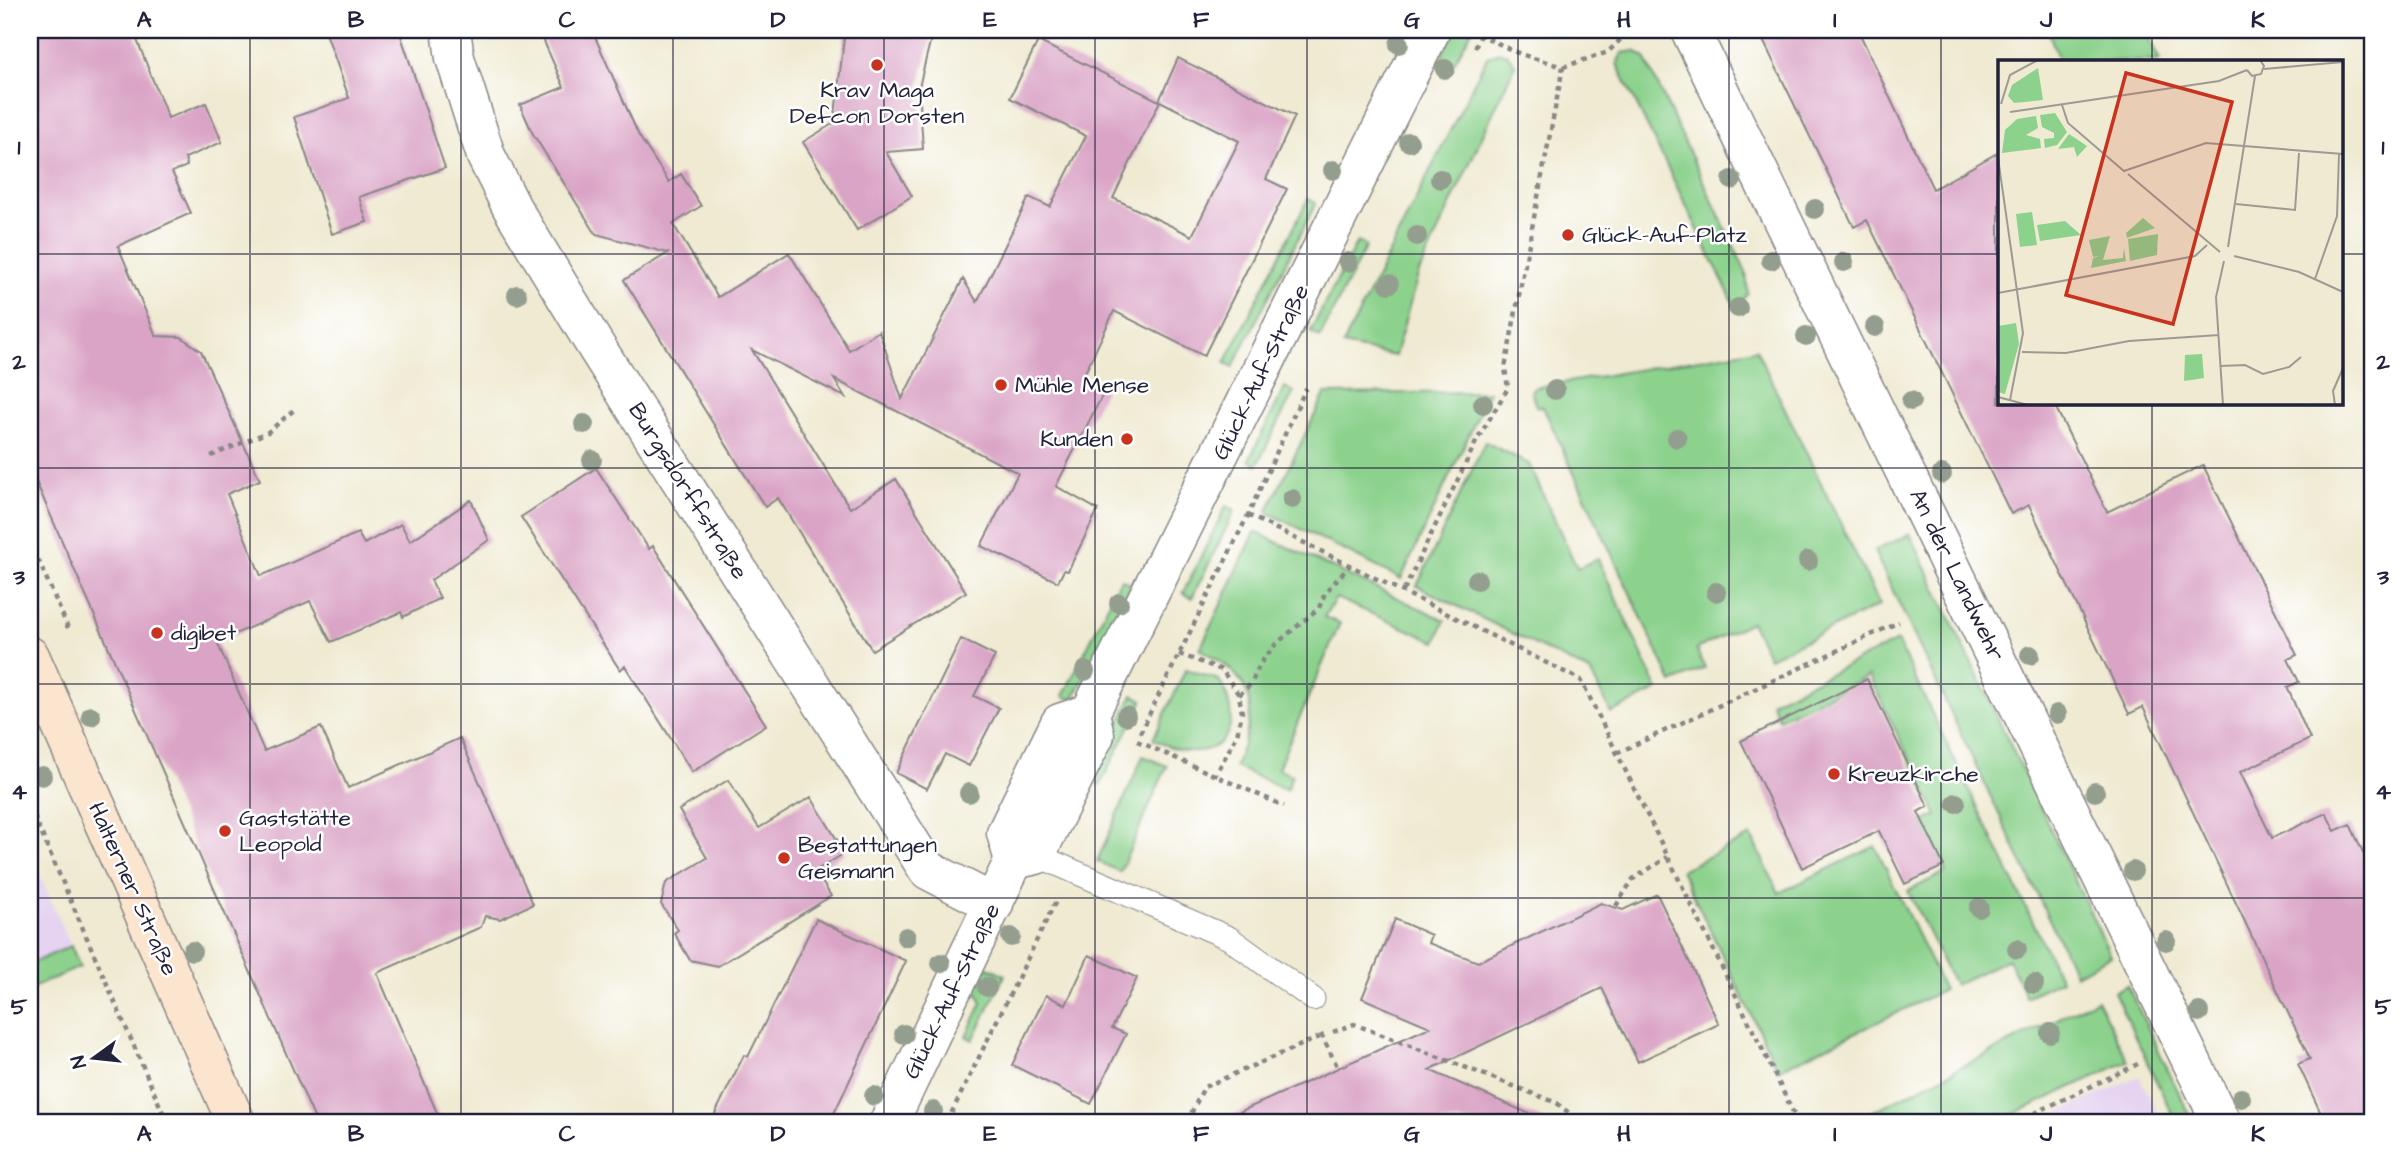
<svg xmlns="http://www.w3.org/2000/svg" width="2402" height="1152" viewBox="0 0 2402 1152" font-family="'Architects Daughter',sans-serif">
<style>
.built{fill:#e5d3f1}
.green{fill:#8cd28d;stroke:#577a64;stroke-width:2}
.building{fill:#daa4c6;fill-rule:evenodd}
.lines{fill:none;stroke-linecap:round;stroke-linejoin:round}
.lane-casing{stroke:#888686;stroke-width:25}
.street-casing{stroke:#888686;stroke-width:41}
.secondary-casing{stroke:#888686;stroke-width:41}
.path{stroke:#888686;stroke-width:4.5;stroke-dasharray:5 5;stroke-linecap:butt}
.lane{stroke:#fff;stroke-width:23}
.street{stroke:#fff;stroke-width:38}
.secondary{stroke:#fbe5cf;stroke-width:38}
.tree{fill:#939e8e}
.grid{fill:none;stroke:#22223b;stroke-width:2;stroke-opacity:0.55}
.poi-dot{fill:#c8321e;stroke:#fff;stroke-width:2.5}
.labels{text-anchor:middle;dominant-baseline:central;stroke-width:5;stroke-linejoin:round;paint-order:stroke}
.poi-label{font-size:23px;fill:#22223b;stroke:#fff;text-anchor:start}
.street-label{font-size:23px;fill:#22223b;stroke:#fff}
.inset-road{fill:none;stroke:#9d9a95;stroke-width:2}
.view{fill:#c8321e;fill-opacity:0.15;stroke:#c8321e;stroke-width:3.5}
.inset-edge{fill:none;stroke:#22223b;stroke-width:3.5}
.neatline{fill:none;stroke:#22223b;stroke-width:2.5}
.grid-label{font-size:23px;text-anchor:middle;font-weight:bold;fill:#22223b}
</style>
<rect width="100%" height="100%" fill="#fff"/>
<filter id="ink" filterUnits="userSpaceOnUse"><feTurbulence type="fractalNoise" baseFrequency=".0143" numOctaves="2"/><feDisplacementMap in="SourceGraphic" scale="14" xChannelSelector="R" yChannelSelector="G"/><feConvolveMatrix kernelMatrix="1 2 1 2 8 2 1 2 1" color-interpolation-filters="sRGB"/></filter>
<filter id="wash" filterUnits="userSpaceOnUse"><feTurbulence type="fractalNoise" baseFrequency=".00686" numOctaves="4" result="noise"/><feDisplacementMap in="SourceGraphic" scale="28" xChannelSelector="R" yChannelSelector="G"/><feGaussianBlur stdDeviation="1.57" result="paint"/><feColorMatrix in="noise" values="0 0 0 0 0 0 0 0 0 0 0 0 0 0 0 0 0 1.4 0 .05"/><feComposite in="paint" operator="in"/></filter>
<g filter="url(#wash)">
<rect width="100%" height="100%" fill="#efead1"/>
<path class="built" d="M30,853L71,946L30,964V852Z
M2139,1076L2162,1122H2038Z"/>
<path class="green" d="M1454,30H1472L1448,74L1441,70L1443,52Z
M2048,30H2145L2160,61H2059Z
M1635,51L1645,58L1746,272L1748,294L1736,308L1617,64L1622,53Z
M1499,52L1507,54L1515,65L1418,275L1395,356L1343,345L1487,57Z
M1308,199L1316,203L1233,367L1225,363Z
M1357,242L1366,246L1320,337L1310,332Z
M1756,349L1880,605L1769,658L1751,622L1696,649L1705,668L1672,683L1543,407L1536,406L1531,391L1534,388Z
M1285,387L1294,392L1257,465L1249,460Z
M1489,392L1401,579L1267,512L1325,394Z
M1485,442L1529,464L1577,568L1598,559L1658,690L1611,713L1590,672L1417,586Z
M1226,506L1235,510L1192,598L1183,593Z
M1255,532L1445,620L1436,642L1336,598L1324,617L1340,623L1278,768L1292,775L1287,790L1235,767C1258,708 1260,682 1200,649Z
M1910,534L2111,956L2075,974L1874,551Z
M1121,579L1131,584L1073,700L1063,696Z
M1897,641L2061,980L2026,997L2008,959L1954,985L1908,891L1946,872L1922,823L1937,815L1869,676L1779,719L1771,702Z
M1186,669L1219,680C1253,739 1208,770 1153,739Z
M1133,695L1143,700L1100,785L1090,779Z
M1143,756L1167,766L1120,872L1097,861Z
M1751,836L1779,893L1875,846L1944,990L1778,1070L1681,870Z
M71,946L80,967L30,989V964Z
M986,966L1005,975L973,1040L966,1036L982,1003L975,988Z
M2127,985L2193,1122H2176L2114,992Z
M2097,999L2128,1061L1997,1122H1852Z"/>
<g id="blocks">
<path class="building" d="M30,30H133L168,118L206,103L222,142L185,158L187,166L172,172L191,213L118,246L156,336L181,337L201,351L260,480L227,494L261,576L358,533L364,544L401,524L410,541L471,500L489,540L431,580L440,598L403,617L401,612L331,642L310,601L217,642L264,751L321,727L348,788L460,738L533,904L500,919L485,916L481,927L377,973L441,1122H316L30,468Z
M325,30H399L445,168L359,197L367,222L332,234L294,117L349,98Z
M539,30H592L639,136L669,182L681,174L701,206L673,224L718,297L789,253L849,350L879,331L902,399L963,279L977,302L1029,197L1050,207L1086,136L1010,98L1038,41L1159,101L1178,58L1295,116L1266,179L1287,189L1204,356L1114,311L1082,379L1105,390L1056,486L1098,510L1068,571L1064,570L1058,582L981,546L1018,473L834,379L845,397L752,350L850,508L896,479L966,592L872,650L778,498L765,507L624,280L668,253L596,234L533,134L520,105L564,87ZM1160,101L1239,141L1192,236L1113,198Z
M845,30H933L919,87L923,149L886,152L912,196L857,230L803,142L834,123Z
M1758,30H1858L1933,189L1999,152V402H2053L2107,512L2203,465L2297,655L2288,659L2299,682L2287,687L2310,739L2240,772L2272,838L2326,813L2335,831L2350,824L2372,872V1112L2351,1122H2325L2298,1064L2310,1059L2143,707L2129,714L2029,505L2011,514L1867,220L1854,227Z
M596,468L649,549L653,546L766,725L692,772L625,666L620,670L521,517Z
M961,639L995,656L974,696L999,708L969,766L945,754L927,789L896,773Z
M1867,679L1928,806L1918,812L1944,866L1905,884L1879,831L1802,868L1741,741Z
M728,780L759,828L811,797L845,853L815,871L831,896L718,966L690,960L674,933L678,930L661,904L666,883L707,858L679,810Z
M1657,894L1719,1024L1638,1062L1602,988L1429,1070L1548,1122H1217L1430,1027L1362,998L1395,919L1431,935L1428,943L1478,962L1601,903L1623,910Z
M816,919L906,961L830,1122H711L744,1055L748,1057Z
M1089,955L1137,978L1112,1028L1126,1034L1091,1104L1012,1065L1046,995L1066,1005Z"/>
</g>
</g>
<g filter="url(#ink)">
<use href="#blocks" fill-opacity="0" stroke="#888686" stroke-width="2"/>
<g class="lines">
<g class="lane-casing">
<path id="lane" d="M1036,855L1229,938L1313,999"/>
</g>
<g class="street-casing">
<path id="street" d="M451,30L455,58L486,156L512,208L595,345L928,870L994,904
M1690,30L2221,1122
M1014,860L1036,855L1095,735L1090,713L1431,30
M889,1122L1014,860L1006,833L1060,723L1090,713"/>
</g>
<g class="secondary-casing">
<path id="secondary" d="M30,656L236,1122"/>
</g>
<path class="path" d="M1475,48L1483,30
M1563,67L1608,52L1630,30
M211,456L268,432L295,409
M1248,515L1581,680L1798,1122
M30,541L69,630
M1404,590L1477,440L1508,388L1505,368L1563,67L1520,54L1481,35
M1179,654L1222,670L1239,695L1242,713L1237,735L1215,776
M1239,695L1251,684L1260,664L1275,645L1319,608L1325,593L1350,565
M1140,733L1248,515L1306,388
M1137,741L1284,806
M1617,753L1899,622
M30,807L167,1122
M1616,906L1633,879L1668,857
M1333,1032L1354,1024L1557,1103L1580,1122
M1321,1034L1338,1068
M947,1122L1056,901
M1187,1122L1204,1087L1322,1036
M2016,1122L2140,1063"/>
<use href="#lane" class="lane"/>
<use href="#street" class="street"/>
<use href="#secondary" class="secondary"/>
</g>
<g class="tree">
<circle cx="1399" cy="44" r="10"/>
<circle cx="1445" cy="69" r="10"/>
<circle cx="1409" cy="142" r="10"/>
<circle cx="1333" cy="170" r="10"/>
<circle cx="1440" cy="179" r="10"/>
<circle cx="1732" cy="180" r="10"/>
<circle cx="1815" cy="209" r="10"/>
<circle cx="1417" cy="236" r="10"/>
<circle cx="1771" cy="260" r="10"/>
<circle cx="1348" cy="262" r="10"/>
<circle cx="1844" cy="262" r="10"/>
<circle cx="1389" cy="284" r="10"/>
<circle cx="517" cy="295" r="10"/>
<circle cx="1738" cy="308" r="10"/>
<circle cx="1875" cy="327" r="10"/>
<circle cx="1806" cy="336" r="10"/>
<circle cx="1555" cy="390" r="10"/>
<circle cx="1911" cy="401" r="10"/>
<circle cx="1483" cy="404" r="10"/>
<circle cx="584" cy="424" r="10"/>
<circle cx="1677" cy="438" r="10"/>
<circle cx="592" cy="460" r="10"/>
<circle cx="1942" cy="474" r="10"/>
<circle cx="1292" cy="499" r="10"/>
<circle cx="1808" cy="561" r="10"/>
<circle cx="1477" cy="580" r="10"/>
<circle cx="1716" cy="592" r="10"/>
<circle cx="1119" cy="603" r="10"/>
<circle cx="2030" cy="655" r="10"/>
<circle cx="1085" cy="671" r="10"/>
<circle cx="2057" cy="714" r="10"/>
<circle cx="91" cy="716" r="10"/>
<circle cx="1126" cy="716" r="10"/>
<circle cx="42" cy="776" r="10"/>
<circle cx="2095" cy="792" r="10"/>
<circle cx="969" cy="793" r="10"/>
<circle cx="1956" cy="803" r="10"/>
<circle cx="2133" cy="871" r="10"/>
<circle cx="1979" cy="908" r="10"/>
<circle cx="906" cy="937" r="10"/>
<circle cx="1011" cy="937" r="10"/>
<circle cx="2166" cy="941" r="10"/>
<circle cx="2017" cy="949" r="10"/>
<circle cx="192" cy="951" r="10"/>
<circle cx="941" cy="963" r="10"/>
<circle cx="2034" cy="984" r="10"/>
<circle cx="987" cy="987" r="10"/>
<circle cx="2199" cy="1012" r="10"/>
<circle cx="2050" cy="1033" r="10"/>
<circle cx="904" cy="1034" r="10"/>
<circle cx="874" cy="1096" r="10"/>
<circle cx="2241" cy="1098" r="10"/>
<circle cx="933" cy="1111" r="10"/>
</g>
</g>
<path class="grid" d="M250,30V1122M461,30V1122M673,30V1122M884,30V1122M1095,30V1122M1307,30V1122M1518,30V1122M1729,30V1122M1941,30V1122M2152,30V61M30,254H2000M2341,254H2372M2152,402V1122M30,468H2372M30,684H2372M30,898H2372"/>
<g class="poi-dot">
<circle cx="877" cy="65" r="7"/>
<circle cx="1568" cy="235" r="7"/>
<circle cx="1001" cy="385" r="7"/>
<circle cx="1127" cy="439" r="7"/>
<circle cx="157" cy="633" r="7"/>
<circle cx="1834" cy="774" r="7"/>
<circle cx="225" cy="831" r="7"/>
<circle cx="784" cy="858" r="7"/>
</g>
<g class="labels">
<g class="poi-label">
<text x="877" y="90" text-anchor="middle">Krav Maga<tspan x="877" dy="26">Defcon Dorsten</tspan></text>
<text x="1582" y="235">Glück-Auf-Platz</text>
<text x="1015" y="385">Mühle Mense</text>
<text x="1113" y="439" text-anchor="end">Kunden</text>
<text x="171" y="633">digibet</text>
<text x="1848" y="774">Kreuzkirche</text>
<text x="239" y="818">Gaststätte<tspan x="239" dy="26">Leopold</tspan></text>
<text x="798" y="845">Bestattungen<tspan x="798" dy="26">Geismann</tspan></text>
</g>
<g class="street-label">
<text transform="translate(1261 372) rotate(-64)">Glück-Auf-Straße</text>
<text transform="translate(688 491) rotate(58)">Burgsdorffstraße</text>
<text transform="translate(1957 575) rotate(64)">An der Landwehr</text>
<text transform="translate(133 889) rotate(66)">Halterner Straße</text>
<text transform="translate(952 991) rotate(-64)">Glück-Auf-Straße</text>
</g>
</g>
<g transform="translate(1998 60)">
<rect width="345" height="345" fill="#efead1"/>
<path d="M40,8L45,40L16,43L10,36L14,25ZM57,53L69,72L59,85L47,88L46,79L56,78V73L44,67L42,55ZM38,56L40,68L28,75L42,79L43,88L4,93L7,70L19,59ZM71,74L89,86L79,97L76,87L60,89ZM34,152L39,185L22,187L18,154ZM145,158L157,168L129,178L128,173ZM67,161L83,175L42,181L39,165ZM160,174L159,195L132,201L130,179ZM112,176L105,200L125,198L126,188L128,201L93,208L95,198L101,196L95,197L91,180ZM18,263L21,284L7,334L0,332V266ZM204,294L206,318L186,321L187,295Z" fill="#8cd28d"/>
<path class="inset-road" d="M266,9L345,2M249,10L254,16L263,14L266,6L262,0M3,44L12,15L40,0M64,45L70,63L127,112M12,52L221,21L249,10M0,98L25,273L12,340M126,111L208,83L345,94M130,114L222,192M238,144L297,150L301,93M230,187L257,16M236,196L301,212L345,232M317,219L339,156L341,94M0,233L197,196L209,185M24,292L68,293L131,281L221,275M223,306L247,305L265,314L291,307L303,297M0,337L30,345M225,345L218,237L226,201M337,345L335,331L345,308"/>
<path class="view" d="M128,13L234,42L175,264L68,235Z"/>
<rect width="345" height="345" class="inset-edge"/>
</g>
<rect width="2402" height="1152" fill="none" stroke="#fff" stroke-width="77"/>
<g transform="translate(94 1058) rotate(255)" stroke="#ffffff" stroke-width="5" paint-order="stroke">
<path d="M0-5L12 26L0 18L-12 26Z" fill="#22223b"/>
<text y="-10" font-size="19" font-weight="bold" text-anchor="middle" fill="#22223b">N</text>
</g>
<rect x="38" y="38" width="2326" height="1076" class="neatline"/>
<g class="grid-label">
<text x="144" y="27">A</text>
<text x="356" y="27">B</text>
<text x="567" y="27">C</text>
<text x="778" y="27">D</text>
<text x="990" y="27">E</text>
<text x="1201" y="27">F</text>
<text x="1412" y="27">G</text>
<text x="1624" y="27">H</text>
<text x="1835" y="27">I</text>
<text x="2046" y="27">J</text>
<text x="2258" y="27">K</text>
<text x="19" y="154">1</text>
<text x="2383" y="154">1</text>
<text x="19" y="369">2</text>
<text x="2383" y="369">2</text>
<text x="19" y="584">3</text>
<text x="2383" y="584">3</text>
<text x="19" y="799">4</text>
<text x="2383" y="799">4</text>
<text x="19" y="1014">5</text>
<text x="2383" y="1014">5</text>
<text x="144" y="1141">A</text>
<text x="356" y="1141">B</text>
<text x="567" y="1141">C</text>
<text x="778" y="1141">D</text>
<text x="990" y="1141">E</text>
<text x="1201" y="1141">F</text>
<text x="1412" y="1141">G</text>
<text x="1624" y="1141">H</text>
<text x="1835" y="1141">I</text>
<text x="2046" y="1141">J</text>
<text x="2258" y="1141">K</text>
</g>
</svg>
